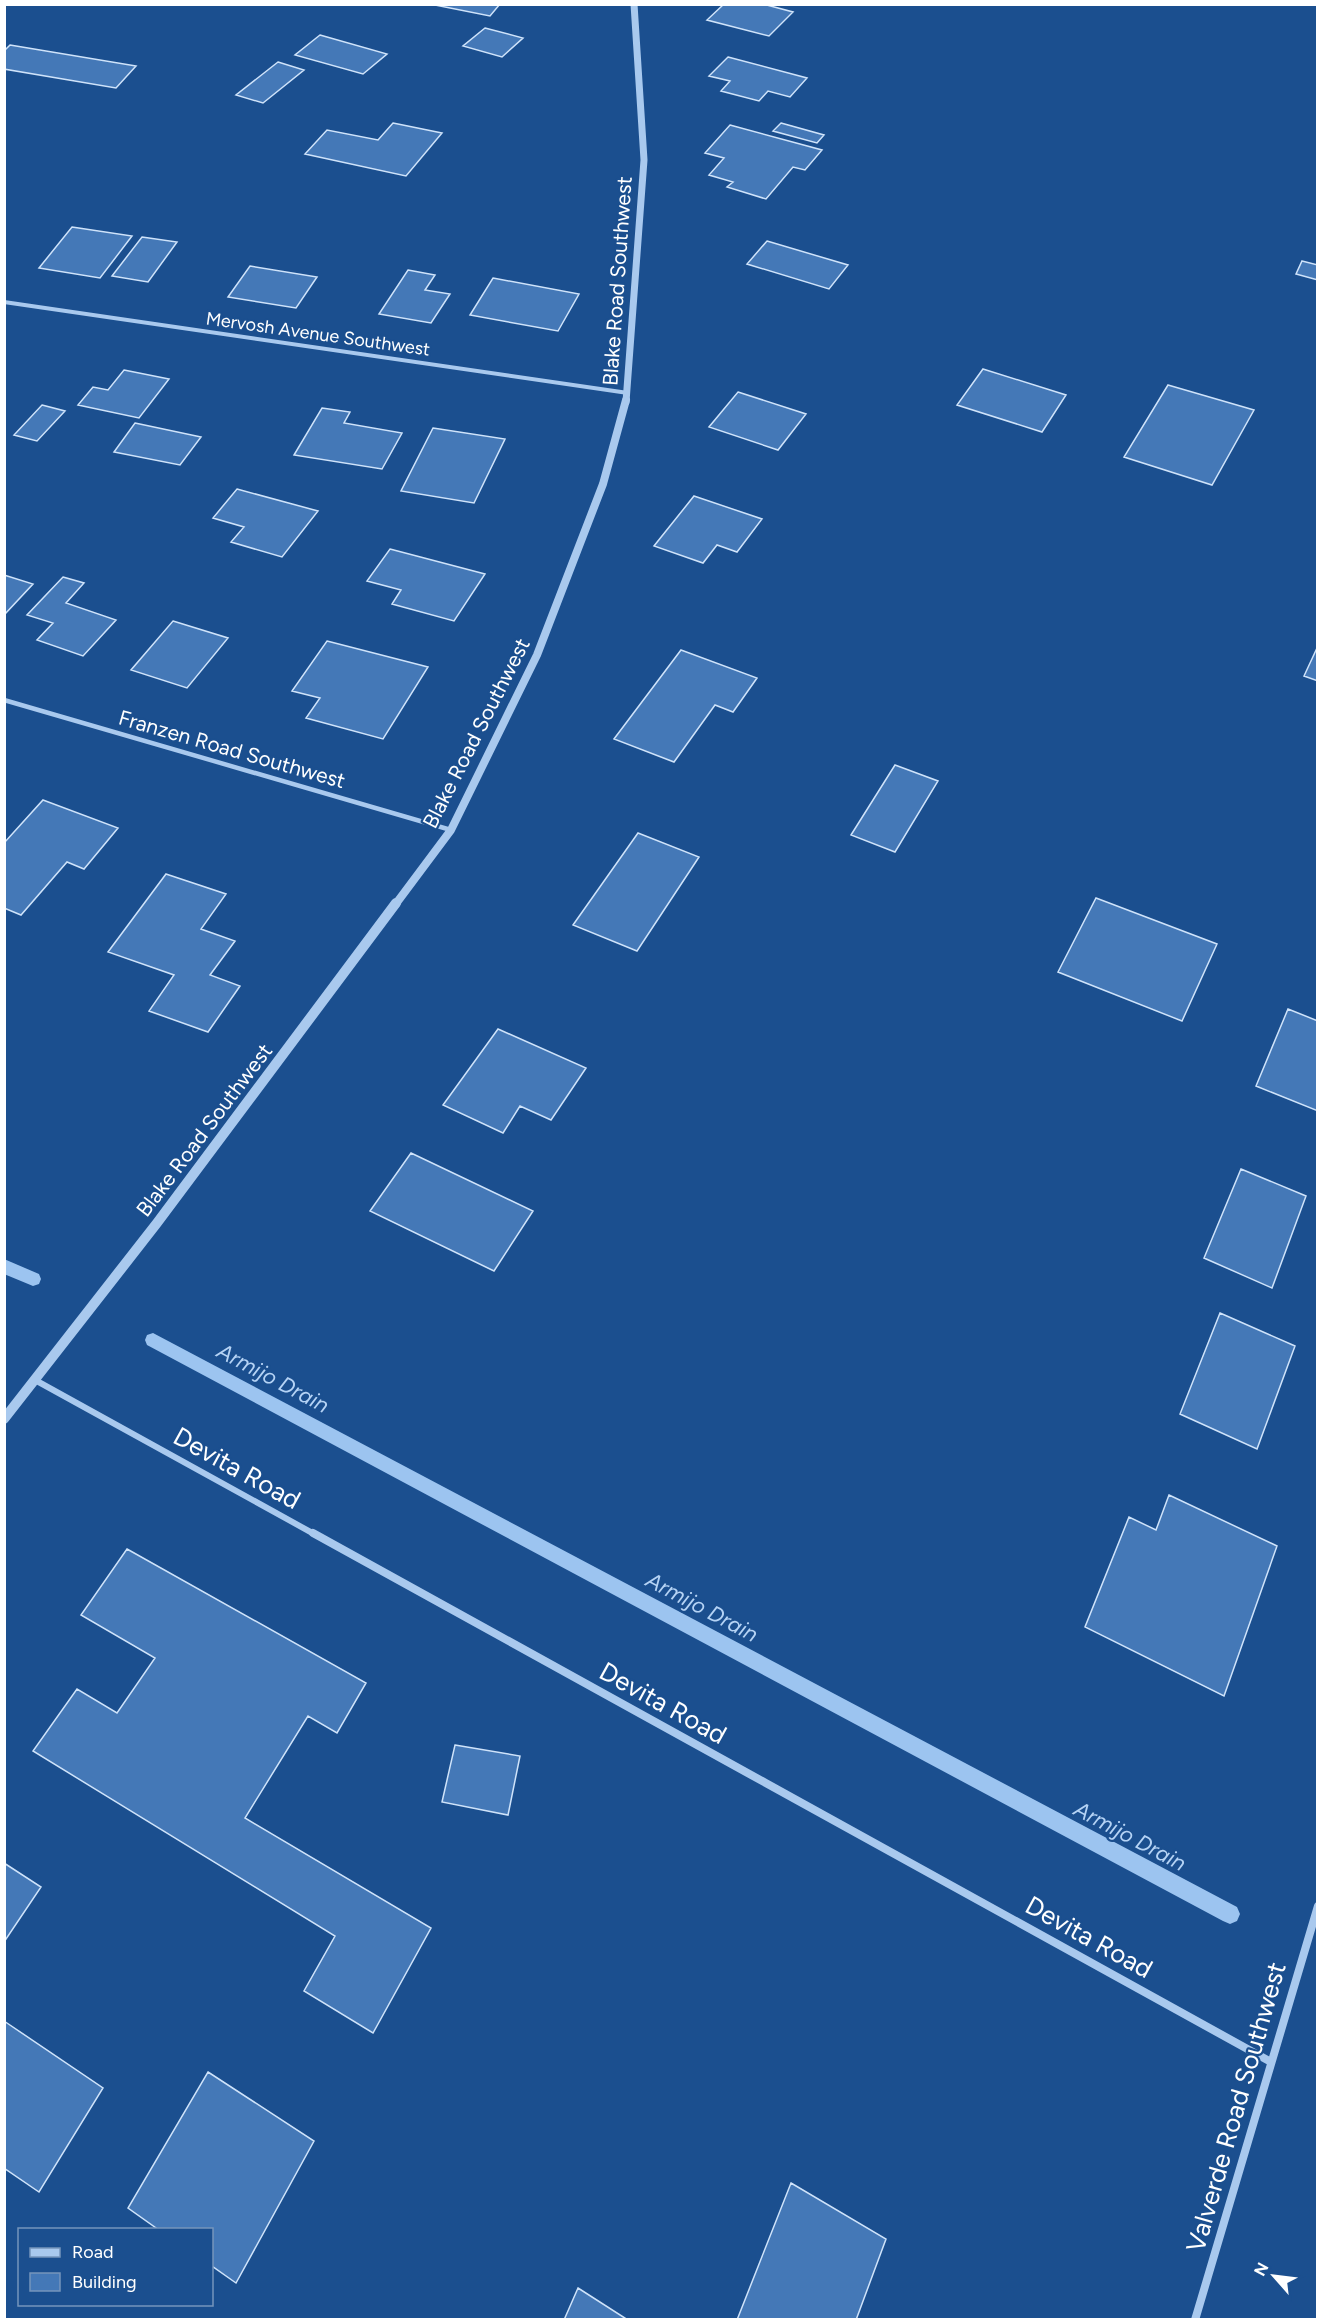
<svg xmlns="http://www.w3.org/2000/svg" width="1322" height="2324" viewBox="0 0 1322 2324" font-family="Figtree,sans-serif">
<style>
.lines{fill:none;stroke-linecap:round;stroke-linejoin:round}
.stream{fill:#9cc4f0;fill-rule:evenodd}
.building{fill:#4478b7;stroke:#cfe3fa;stroke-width:1.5}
.minor-far3{stroke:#a9c9ee;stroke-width:4}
.minor-far2{stroke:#a9c9ee;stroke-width:4.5}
.minor-far1{stroke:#a9c9ee;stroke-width:6}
.minor{stroke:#a9c9ee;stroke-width:8}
.tertiary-far2{stroke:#a9c9ee;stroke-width:7}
.tertiary-far1{stroke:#a9c9ee;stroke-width:8}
.tertiary{stroke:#a9c9ee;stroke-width:10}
.labels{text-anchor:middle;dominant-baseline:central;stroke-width:4.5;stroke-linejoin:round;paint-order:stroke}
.far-street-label{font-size:18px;fill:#fff;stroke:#1b4f8f}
.street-label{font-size:21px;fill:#fff;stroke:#1b4f8f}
.water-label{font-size:22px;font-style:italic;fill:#b5d3f5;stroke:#1b4f8f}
.near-street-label{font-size:26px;fill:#fff;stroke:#1b4f8f}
</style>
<rect width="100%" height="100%" fill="#1b4f8f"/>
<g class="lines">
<path class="stream" d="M4,1259L39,1274L41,1279L39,1284L33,1286L4,1274Z
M153,1333L1237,1907L1240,1914L1237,1921L1230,1924L1223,1921L147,1345L145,1340L147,1335Z"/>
</g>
<path class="building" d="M430,4H500L490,16Z
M724,4H763L793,12L769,36L707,20Z
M485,28L523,38L502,57L463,46Z
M320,35L387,54L363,74L295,55Z
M10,45L136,66L116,88L4,69V51Z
M728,57L807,78L790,97L768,91L759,101L721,91L730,81L709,76Z
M278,62L304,70L263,103L236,95Z
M393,123L442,133L406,176L305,154L327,130L378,140Z
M781,123L824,135L817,143L773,131Z
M730,125L822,150L805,170L793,167L766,199L727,187L733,182L709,175L724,158L705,153Z
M72,227L132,236L100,278L39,268Z
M142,237L177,242L148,282L112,276Z
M767,241L848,265L829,289L747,264Z
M1302,261L1318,265V280L1296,274Z
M250,266L317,277L296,308L228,297Z
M408,270L435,275L425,290L450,294L431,323L379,314Z
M493,278L579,294L558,331L470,315Z
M983,369L1066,395L1042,432L957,405Z
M124,370L169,379L139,418L78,405L93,387L108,390Z
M1168,385L1254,410L1212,485L1124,457Z
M738,392L806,414L778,450L709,427Z
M42,405L65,411L37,441L14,435Z
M322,408L350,412L344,423L402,433L382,469L294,455Z
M135,423L201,437L180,465L114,452Z
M433,428L505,439L474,503L401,491Z
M237,489L318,511L282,557L231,542L244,527L213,518Z
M694,496L762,519L737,552L717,545L703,563L654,546Z
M390,549L485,574L454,621L392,604L401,590L367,581Z
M4,575L33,584L4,615Z
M63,577L84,583L66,603L116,620L83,656L37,640L53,623L27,615Z
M173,621L228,638L187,688L131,670Z
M327,641L428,667L383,739L306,718L320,698L292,691Z
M1317,648L1318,649V681L1304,676Z
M681,650L757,678L733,712L715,705L674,762L614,739Z
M895,765L938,781L895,852L851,835Z
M43,800L118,828L84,869L67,862L21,915L4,908V843Z
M638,833L699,857L637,951L573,925Z
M166,874L226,894L201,929L235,941L210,975L240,986L208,1032L149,1011L174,975L108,952Z
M1096,898L1217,944L1182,1021L1058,972Z
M1288,1009L1318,1021V1111L1256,1086Z
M498,1029L586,1068L551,1120L520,1106L503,1133L443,1105Z
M411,1153L533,1211L494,1271L370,1211Z
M1241,1169L1306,1196L1272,1288L1204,1258Z
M1220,1313L1295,1346L1257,1449L1180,1414Z
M1169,1495L1277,1546L1224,1696L1085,1627L1129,1517L1156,1530Z
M127,1549L366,1683L337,1733L308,1716L245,1818L431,1928L373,2033L304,1991L335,1936L33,1751L77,1689L117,1713L155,1658L81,1615Z
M455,1745L520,1756L508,1815L442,1802Z
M4,1863L41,1887L4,1942Z
M4,2021L103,2088L39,2192L4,2168Z
M208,2072L314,2141L236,2283L212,2266V2230H159L128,2208Z
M791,2183L886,2239L856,2320H737Z
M578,2288L628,2320H564Z"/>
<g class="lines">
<path class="minor-far3" d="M4,302L628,393"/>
<path class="minor-far2" d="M4,700L451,830"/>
<path class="minor-far1" d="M35,1380L316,1535"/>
<path class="minor" d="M313,1533L1271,2062
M1195,2320L1318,1906"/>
<path class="tertiary-far2" d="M626,402L644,160L634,4"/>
<path class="tertiary-far1" d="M395,905L451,830L537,655L603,484L626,400"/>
<path class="tertiary" d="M4,1419L157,1223L396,903"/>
</g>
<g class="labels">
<g class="far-street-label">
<text transform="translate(318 334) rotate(8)">Mervosh Avenue Southwest</text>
</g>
<g class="street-label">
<text transform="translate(617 281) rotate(-86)">Blake Road Southwest</text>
<text transform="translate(476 733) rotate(-63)">Blake Road Southwest</text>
<text transform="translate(232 749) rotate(16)">Franzen Road Southwest</text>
<text transform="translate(204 1130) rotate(-53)">Blake Road Southwest</text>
</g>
<g class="water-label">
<text transform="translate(273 1378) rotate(28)">Armijo Drain</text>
<text transform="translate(702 1607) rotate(28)">Armijo Drain</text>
<text transform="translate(1130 1836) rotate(28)">Armijo Drain</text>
</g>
<g class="near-street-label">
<text transform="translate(237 1468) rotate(29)">Devita Road</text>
<text transform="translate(663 1703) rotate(29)">Devita Road</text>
<text transform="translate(1089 1937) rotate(29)">Devita Road</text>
<text transform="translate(1236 2107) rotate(-74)">Valverde Road Southwest</text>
</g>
</g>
<rect width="1322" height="2324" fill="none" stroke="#ffffff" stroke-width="12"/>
<rect x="18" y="2228" width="195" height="78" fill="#1b4f8f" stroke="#7695bc" stroke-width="1.5"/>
<rect x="30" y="2248" width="30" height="9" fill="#a9c9ee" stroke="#7695bc" stroke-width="1.5"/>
<text x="72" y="2258" font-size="18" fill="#ffffff">Road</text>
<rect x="30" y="2273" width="30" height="18" fill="#4478b7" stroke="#7695bc" stroke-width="1.5"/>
<text x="72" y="2288" font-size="18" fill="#ffffff">Building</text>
<g transform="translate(1274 2276) rotate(298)" stroke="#1b4f8f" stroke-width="4.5" paint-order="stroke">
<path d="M0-4.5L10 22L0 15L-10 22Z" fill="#ffffff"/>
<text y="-9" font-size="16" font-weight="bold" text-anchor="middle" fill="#ffffff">N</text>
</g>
</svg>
